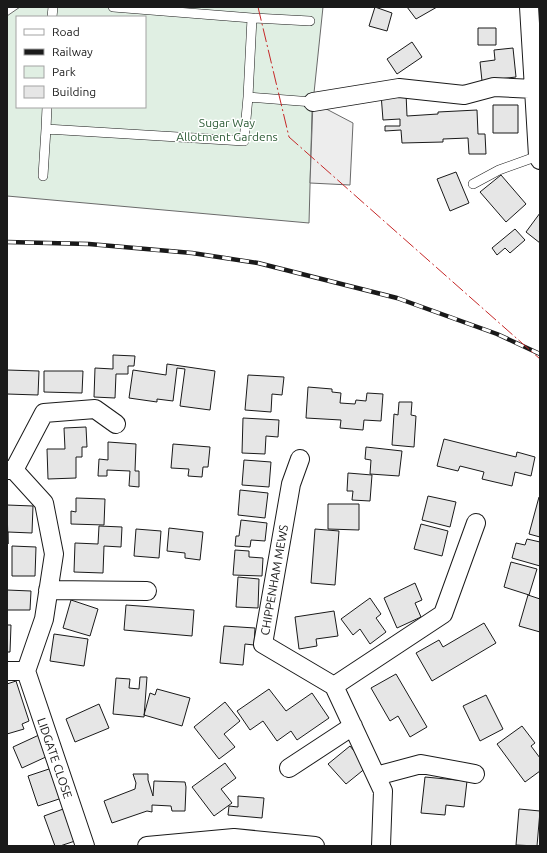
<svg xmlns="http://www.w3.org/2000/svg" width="547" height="853" viewBox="0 0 547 853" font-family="Ubuntu,sans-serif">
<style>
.green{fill:#e0efe3;stroke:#6a6a6a;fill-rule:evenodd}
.parking{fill:#ededed;stroke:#6a6a6a}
.building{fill:#e6e6e6;stroke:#1a1a1a}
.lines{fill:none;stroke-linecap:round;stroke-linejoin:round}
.service-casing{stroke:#1a1a1a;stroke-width:10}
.minor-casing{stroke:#1a1a1a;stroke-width:20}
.service{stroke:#fff;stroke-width:9}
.minor{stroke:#fff;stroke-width:18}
.rail-casing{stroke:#1a1a1a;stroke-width:4.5}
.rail{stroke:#fff;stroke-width:3;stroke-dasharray:9;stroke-linecap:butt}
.power{stroke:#c62828;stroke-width:1;stroke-dasharray:14 3 2 3;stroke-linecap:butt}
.labels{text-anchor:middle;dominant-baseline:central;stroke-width:3;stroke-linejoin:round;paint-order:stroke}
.park-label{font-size:12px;fill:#2b5a34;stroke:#fff}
.street-label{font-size:12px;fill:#1a1a1a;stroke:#fff}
</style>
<rect width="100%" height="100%" fill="#fff"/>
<path class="green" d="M20,7H323L312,112L309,223L7,196V16ZM17,17H145V107H17Z"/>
<path class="parking" d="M313,102L353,123L350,185L310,183Z"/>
<path class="building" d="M375,7L392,13L387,31L369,26Z
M407,7H437L416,19Z
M478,28H496V45H478Z
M412,42L422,57L397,74L387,59Z
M513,48L516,77L482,81L480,62L495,60L494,50Z
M406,93L407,116L438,114V112L477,110L478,134H485L486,154H469L468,138L443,139V142L402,143L401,130L385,131V126H400V119L383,120L381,94Z
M493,105H518V133H493Z
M456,172L469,203L450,211L437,179Z
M501,175L526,204L506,222L480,192Z
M540,213V243L526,232Z
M515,229L525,240L510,253L505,248L497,255L492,248Z
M113,355L135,356L134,366H128V374H116L115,398L94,397L95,368L113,369Z
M167,364L215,371L210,410L180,406L185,369L177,368L173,401L157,399V402L129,398L133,370L166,375Z
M7,370L39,371L38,395L7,394Z
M44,371H83L82,393L44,392Z
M248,375L284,377L282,395L272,394L271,412L245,410Z
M308,387L332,389V392L341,393L340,403L355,404L356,400L366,401L367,393L383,394L381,421L364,420L363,430L340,428L341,420L306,418Z
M399,402H412L411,415L416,416L414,447L392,445L394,414L398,415Z
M243,418L279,420L278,437L266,436L265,454L242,453Z
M86,427L87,447H82V457H76V478L48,479L47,449H65L64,428Z
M444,439L516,457L517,452L535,457L531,476L515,472L512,486L482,479L484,472L460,466L458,471L437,466Z
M108,442L136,444L135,471H139V487L129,486L130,471L107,470V476H98L99,459L108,460Z
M173,444L210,447L208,467H203L202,477L188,476L189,469L171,468Z
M366,447L402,451L399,476L370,474L371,460L365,459Z
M244,460L271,462L269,487L242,485Z
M348,473L372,475L370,501L352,500L353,491H347Z
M240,490L268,493L265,518L238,515Z
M428,496L456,502L450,527L422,520Z
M539,497L540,498V537L529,534Z
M76,498L105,499L104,525L71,524V511L76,512Z
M328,504H359V530L328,529Z
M7,505L33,506L32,533L8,532V544Z
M241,520L267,523L265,541L251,540L250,547L235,546L236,536H239Z
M421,524L448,531L442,556L414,549Z
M99,526L122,527L121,547L104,546L103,573L74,572L75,543L98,544Z
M169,528L203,532L200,560L185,558V553L167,551Z
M136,529L161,531L159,558L134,556Z
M315,529L339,531L335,585L311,583Z
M527,539L540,542V566L512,558L516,543L525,545Z
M12,546L36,547L35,576H12Z
M235,550L249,551V557L263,558L262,576L233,575Z
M511,562L537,569L529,595L504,587Z
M238,577L259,579L258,608L236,607Z
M415,583L422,600L415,603L421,617L397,628L384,598Z
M7,590L31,591L30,610H7Z
M528,595L540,599V632L519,626Z
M370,598L381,614L376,618L386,632L370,644L360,629L353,635L341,619Z
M71,600L98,609L90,636L63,628Z
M126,605L194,610L192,636L124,630Z
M334,611L338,636L316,639L317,646L299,649L295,617Z
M484,623L496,643L432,681L416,653L439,640L443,647Z
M7,625H11L10,652H7Z
M224,626L255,628L254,645L245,644L243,665L220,663Z
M54,634L88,639L84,666L50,661Z
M396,674L427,727L410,737L398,716L390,721L371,688Z
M140,677H147L144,717L113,714L116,678L130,679L129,688L139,689Z
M16,681L29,721L22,724L24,729L7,734V684Z
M157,689L190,698L182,726L144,715L150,693L155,695Z
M269,689L286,711L312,693L329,718L297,740L291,731L277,741L263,721L250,730L237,711Z
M486,695L503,729L480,741L463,706Z
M225,702L240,721L224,734L235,747L219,759L194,727Z
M99,704L109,728L75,742L66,719Z
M522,726L535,743L531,746L540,758V771L525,782L497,744Z
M39,735L48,756L22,768L13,747Z
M350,746L367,767L346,784L328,764Z
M225,763L236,778L221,789L232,803L214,816L192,787Z
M52,768L62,798L38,806L28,776Z
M133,774H148V780L153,796L154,781L185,782L186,787L185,811H172L171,806L152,805V812L147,811L112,823L104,801L135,789L136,783Z
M425,777L467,781L464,807L446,805L445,815L421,813Z
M238,796L264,798L262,818L228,815L229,806L238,807Z
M66,808L78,840L60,846H55L44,816Z
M519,809L540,811L537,846L516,845Z"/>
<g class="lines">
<g class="service-casing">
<path id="service" d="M113,7L252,18L248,97
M52,17L53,7
M252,18L310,21
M46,129L47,107
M43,176L46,129L244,141L248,97L313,102
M473,184L499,170L538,156"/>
</g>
<g class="minor-casing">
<path id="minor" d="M529,7L534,89
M313,102L399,88L464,95L494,87L534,89L538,156L540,160
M300,459L291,484L263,644L334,686L383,791L381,846
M7,470H14L44,413L95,409L116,424
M14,470L44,503L54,554L44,619L26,671L85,846
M48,590L147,591
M7,671H26
M334,686L443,614L476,523
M289,768L353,726
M376,776L421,764L475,774
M147,846L234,838L315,846"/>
</g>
<use href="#service" class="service"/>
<use href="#minor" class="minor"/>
<g class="rail-casing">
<path id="rail" d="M7,242L89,244L192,253L258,263L397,298L497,334L540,354"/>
</g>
<use href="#rail" class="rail"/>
<path class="power" d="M258,7L289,137L540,359"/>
</g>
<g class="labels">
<g class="park-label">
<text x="227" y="122">Sugar Way<tspan x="227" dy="14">Allotment Gardens</tspan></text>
</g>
<g class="street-label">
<text transform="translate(274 580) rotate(-80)">CHIPPENHAM MEWS</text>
<text transform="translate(55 758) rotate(71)">LIDGATE CLOSE</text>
</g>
</g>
<rect width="547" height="853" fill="none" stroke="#1a1a1a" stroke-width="16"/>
<rect x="16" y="16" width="130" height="92" fill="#ffffff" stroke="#a3a3a3"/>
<rect x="24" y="29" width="20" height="6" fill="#ffffff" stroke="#a3a3a3"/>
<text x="52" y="36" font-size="12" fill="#1a1a1a">Road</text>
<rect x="24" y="49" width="20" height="6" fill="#1a1a1a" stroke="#a3a3a3"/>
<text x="52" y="56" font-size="12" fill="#1a1a1a">Railway</text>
<rect x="24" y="66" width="20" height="12" fill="#e0efe3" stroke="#a3a3a3"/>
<text x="52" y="76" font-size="12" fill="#1a1a1a">Park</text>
<rect x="24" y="86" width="20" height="12" fill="#e6e6e6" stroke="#a3a3a3"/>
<text x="52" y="96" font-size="12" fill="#1a1a1a">Building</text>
</svg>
